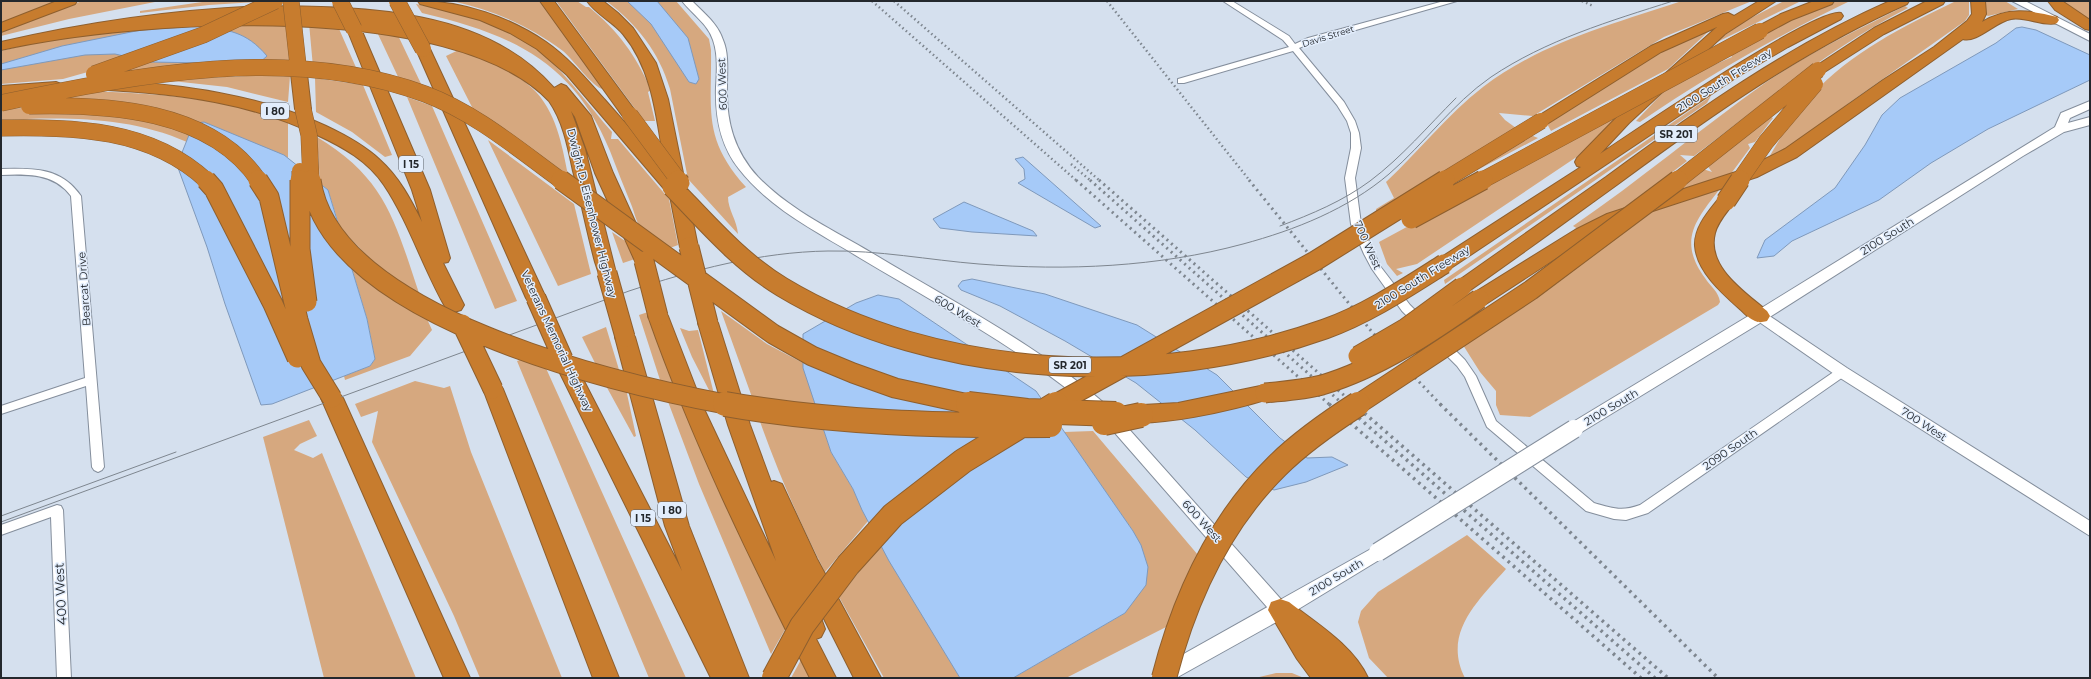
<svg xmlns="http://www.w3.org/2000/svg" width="2091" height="679" viewBox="0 0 2091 679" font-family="Montserrat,sans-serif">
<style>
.green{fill:#d6a87f}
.water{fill:#a6caf8;stroke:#7f99bb}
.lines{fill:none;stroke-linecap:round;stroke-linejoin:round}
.minor-casing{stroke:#848e9c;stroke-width:2}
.tertiary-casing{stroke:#848e9c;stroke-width:2}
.secondary-casing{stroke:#848e9c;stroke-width:2}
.motorway-casing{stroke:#8e5f2e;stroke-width:2}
.minor{fill:#fff;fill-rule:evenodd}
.tertiary{fill:#fff;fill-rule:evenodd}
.secondary{fill:#fff;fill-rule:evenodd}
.motorway{fill:#c77c2e;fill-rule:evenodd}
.tram{stroke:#7e868f;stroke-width:1}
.rail-far2{stroke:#7e868f;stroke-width:2.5;stroke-dasharray:1.5 3;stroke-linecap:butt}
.rail-far1{stroke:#7e868f;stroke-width:3;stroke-dasharray:2 4;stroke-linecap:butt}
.rail{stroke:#7e868f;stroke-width:3.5;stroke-dasharray:2.5 4.5;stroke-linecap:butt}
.secondary-bridge-casing{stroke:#848e9c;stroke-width:20;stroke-linecap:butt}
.motorway-bridge-far2-casing{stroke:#8e5f2e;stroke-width:17;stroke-linecap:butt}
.motorway-bridge-far1-casing{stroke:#8e5f2e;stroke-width:21;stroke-linecap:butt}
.motorway-bridge-casing{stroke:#8e5f2e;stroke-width:26;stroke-linecap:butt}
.secondary-bridge{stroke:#fff;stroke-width:18}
.motorway-bridge-far2{stroke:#c77c2e;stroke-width:16}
.motorway-bridge-far1{stroke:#c77c2e;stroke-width:19}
.motorway-bridge{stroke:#c77c2e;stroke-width:24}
.labels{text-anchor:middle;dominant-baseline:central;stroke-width:3;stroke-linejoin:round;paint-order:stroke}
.far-street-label{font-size:9px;fill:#24282d;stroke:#e2edfc}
.shield{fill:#e2edfc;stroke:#5d636b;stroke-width:1}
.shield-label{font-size:10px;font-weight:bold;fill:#24282d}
.street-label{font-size:11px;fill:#24282d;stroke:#e2edfc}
.near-street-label{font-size:13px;fill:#24282d;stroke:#e2edfc}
</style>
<rect width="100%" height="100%" fill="#d5e0ee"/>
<path class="green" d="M4,1H63L1,24V2Z
M82,1H160L69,19L1,36V32Z
M209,1H271L209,5L140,13V11Z
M452,1H542L603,89C593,88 573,59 563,51C530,26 493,10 452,1Z
M556,1H577L586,7H589C619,32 635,54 651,90L648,92L655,121H644Z
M606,1H676L709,39L711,50C712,110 702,138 746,187L728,197C728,210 737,220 738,234L688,179L670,89C659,52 637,24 606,1Z
M1682,1H1752L1664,37L1533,116L1499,113L1505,120L1516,128L1376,214V209L1394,198L1386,182C1419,151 1447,115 1483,87C1542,42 1613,24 1682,1Z
M1784,1H1801L1707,47L1747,20Z
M1836,1H1850C1775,37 1709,75 1640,122L1636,121L1671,84L1732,57L1730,53L1800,15Z
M1956,1H1969V15L1965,21L1853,100L1787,149L1768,159C1781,137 1794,114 1811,96C1851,52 1904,26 1956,1Z
M1985,1H2005L2018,9L1988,16L1986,15Z
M2062,1H2090V21L2063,3Z
M416,4C460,12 508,25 543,54C569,77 589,106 612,132L611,139H618L669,199L678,245L670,248C661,242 646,235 640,227C636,221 634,211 631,204C624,187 617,169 610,151C573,61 511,34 422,13Z
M1905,6L1908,8C1831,47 1763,104 1694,156L1680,155L1687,161L1625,208L1578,229L1573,226C1639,181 1700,129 1765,83C1809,53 1857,30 1905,6Z
M248,12L109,66L63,79L1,84V51L50,39Z
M289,12V66L102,77L250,21Z
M308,12L332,13L358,72L313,67Z
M394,27L423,88L400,81L377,32Z
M1706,29L1709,31L1668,69L1551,131L1546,122L1654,54Z
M469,45C490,59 514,72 532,88C556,110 562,145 568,175L473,109L446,56Z
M265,75L290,76L288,102L227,87L163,80Z
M315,78L363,85L392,155L385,157L352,132L316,112Z
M78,91C150,93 220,96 288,123V158L197,123L33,101Z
M1711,96L1707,103L1445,284L1444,280Z
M407,97L432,106L517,301L495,309Z
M1634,104L1581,154L1417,264L1396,269L1403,273L1397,276L1387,264L1379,242Z
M22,108L124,115L189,133L187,142C128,116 64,117 1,120V109Z
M1769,116L1773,118L1755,142L1748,144L1750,148L1730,175L1665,195L1700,168L1712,172L1706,164Z
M1528,134L1538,138L1449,185Z
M317,137C388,180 395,223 420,296L390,279L340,228L328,190L320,183Z
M488,140L574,204L591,274L558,286Z
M1719,190C1695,221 1678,241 1705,278C1710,286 1719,292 1720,302L1718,305L1530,417L1500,415L1496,405V391L1480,372L1463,345L1641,214Z
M612,232L631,245L635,259L623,263Z
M352,269L380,291L427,319L432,330L410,356L345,380L344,376L370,366L375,359L367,319Z
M654,310L684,388L661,383L639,315Z
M721,311L767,344L803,363L818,410L753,400Z
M606,327L620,373L597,367L582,337Z
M680,328L689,331L698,330L714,394H711L692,357Z
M523,359L545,366L686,678H649L517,361Z
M415,381L444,388L450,386L471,452L562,678H480L454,616L372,442L378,411L361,417L355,404Z
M605,384L626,389L636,436L634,437Z
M667,399L690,404L787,626L771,654L699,484Z
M758,416L822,424L831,452L853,489L868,521L825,572C799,521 777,470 758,416Z
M309,420L317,436L300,444L294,450L313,458L322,453L416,678H324L263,437Z
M1093,431L1198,555L1168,626L1066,678H1013L1125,613L1133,531L1064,432Z
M1467,535L1506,569C1478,601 1442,633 1465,678H1388L1369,658L1358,622L1361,611L1378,592Z
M881,544L960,678H884L839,597Z
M803,656L814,678H791Z
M1276,673H1292L1304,678H1255Z"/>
<path class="water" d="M627,1H657L688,38L699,79L696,84L689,82L651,24Z
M199,26C228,30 246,31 267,56L258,64L150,62L115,54L85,55L1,70V64L62,46L141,30Z
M2022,27L2036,30L2090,55V80L1988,129L1931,163L1879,200L1792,241L1774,256L1757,258L1765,240L1835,188L1865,145L1882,115L1900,98L1996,43L2016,28Z
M204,122L284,155L328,190L367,319L375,359L370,366L272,404L261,405L225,304L207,247L177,165L189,135L197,123Z
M1023,157L1101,226L1095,228L1018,183L1025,179L1024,169L1015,159Z
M964,202L1033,231L1037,236L972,232L940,228L933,219Z
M972,279L1045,294L1137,325L1217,375L1280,438L1307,458L1332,457L1348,465L1306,482L1274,490L1246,477L1195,430L1136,383L1065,341L1000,306L961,290L958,286L962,281Z
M878,295L899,299L1036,391L1133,531L1141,545L1148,567L1146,585L1125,613L1013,678H960L889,561L862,510L853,489L831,452L803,368V334L856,303Z"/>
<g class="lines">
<g class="minor-casing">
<path id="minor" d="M1223,1H1232L1289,36L1295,44L1308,38L1444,1H1457L1314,42L1299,48L1344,102L1355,121L1359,133L1361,148L1355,178L1361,224L1380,266L1410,305L1465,360L1476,376L1496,421L1594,503C1612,508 1621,512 1640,505L1838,369H1846L1848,372L1846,375L1648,513L1626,520L1614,519L1586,511L1487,427L1465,377L1457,366L1402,311L1372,269L1364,254L1351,224L1345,178L1351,148V133L1347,121L1337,105L1293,51L1184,83H1178V79L1289,47L1283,40Z
M1,169C33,168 61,167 81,196L104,467L102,470L98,472L94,470L92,467L86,386L1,414V406L85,378L71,196C54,173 27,174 1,175Z
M57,505L61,506L63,510L71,678H57L51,517L1,535V525Z"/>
</g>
<g class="tertiary-casing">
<path id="tertiary" d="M682,1H692C704,13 718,24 723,40C729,54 727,71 727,86C726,121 734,151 758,177C790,210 833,230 872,253C953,302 1040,346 1111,409L1286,605L1289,610L1286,615L1280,618L1274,615L1101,417C1029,353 942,307 860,258C818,232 770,209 739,169C720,145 715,117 716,87C717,72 718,54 713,40C708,24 692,14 682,1Z
M1760,311L1765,313L1847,368L2090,521V536L1837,376L1755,319L1753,316L1755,313Z"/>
</g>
<g class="secondary-casing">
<path id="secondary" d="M2012,1H2025L2090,34V41Z
M2090,101V109L2070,118L2068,123L2090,117V125L2064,132L2023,156L1765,320L1580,433L1574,435L1568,433L1566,429L1568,425L1755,312L2055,127L2061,113Z
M1378,545L1384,547L1387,552L1384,557L1287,616L1176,678H1153L1155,670Z"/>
</g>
<g class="motorway-casing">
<path id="motorway" d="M57,1H77L75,4L1,32V23Z
M418,1C463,1 509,17 546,42C569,58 587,80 605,100C625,123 645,145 665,168C657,123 654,71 623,34C613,22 596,14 587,1H603L618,13L633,28L656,63L668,99L698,247L695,251L689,253L683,251L680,247L669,191H666L567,75L537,49L510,33L480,20L420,4Z
M540,1H554L636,112L638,115L636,118H624Z
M1759,1H1776L1725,34L1629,123L1600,154C1632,133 1816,7 1841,13L1843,16L1841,19L1788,47L1737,77L1451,268L1444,270L1437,268L1435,264L1437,260L1581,167L1577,166L1575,162L1577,158L1617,117L1717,27L1661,52L1547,124H1535L1533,121L1535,118L1651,46L1723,14L1728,13L1734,16Z
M1814,1H1834L1832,4L1791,20L1765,34H1755L1753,31L1755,28L1781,14Z
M1890,1H1909L1907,4C1802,51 1710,116 1618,184C1568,220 1519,256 1469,291L1462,293L1455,291L1452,287L1455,283C1506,247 1556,212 1606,177C1696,111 1788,46 1890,1Z
M1927,1H1945L1943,4L1884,34L1823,73H1813L1810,70L1874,28Z
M1971,1H1985L1986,14L1982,22C2007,7 2030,10 2057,17L2059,20L2057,23C2043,27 2026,16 2011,19C1995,22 1977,43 1963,39L1797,157L1757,177L1619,222L1587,238L1486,304L1479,305L1472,304L1469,299L1472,294L1575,230L1607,214L1745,169L1785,149L1883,80L1934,47L1967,21L1972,14Z
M2048,1H2062L2090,20V30L2085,29L2055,10Z
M260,6C359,7 483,6 554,88L561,84L566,86L591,116L613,173L653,261L651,265L644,267L637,265L635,261L595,173L575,117L571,111L585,149L616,273L614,277L607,279L600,277L595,262C587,232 581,201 573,171C568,147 563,121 549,101C453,0 138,19 1,50V42C87,22 172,10 260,6Z
M354,25L359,26L361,29L430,190L450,258L448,262L443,263L464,305L461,310L454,312L447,310C424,271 409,222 384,185C368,161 343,147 317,135C251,103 180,94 108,90L103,88L100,85L103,82L108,80C183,85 257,94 326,126C345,135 364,145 380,160C399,177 411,200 422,222L412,190L347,29L349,26Z
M423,45L428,46L430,49L546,298L543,303L536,304L529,303L526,298L416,49L418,46Z
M298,60L303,62L306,65L311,109L309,112H297L295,109L290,65L293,62Z
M56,82L61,84L64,87L61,90L1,96V86Z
M1726,196L1732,197L1735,201C1728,211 1718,221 1715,233C1706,267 1745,292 1767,311L1770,316L1767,321C1762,322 1760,323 1755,321C1750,319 1745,314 1741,310C1723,294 1697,272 1695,246C1694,227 1709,211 1720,197Z
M658,309L665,311L668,316L704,409L776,561L728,425L698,323L701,318L708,316L715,318L718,323L750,425L771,482L774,481L782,484L817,559L881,678H854L814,599L825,629L821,637L816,639L836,678H810C750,559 692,441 648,316L651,311Z
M625,330L632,332L635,337L689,526L749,678H711L553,359L556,354L563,352L570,354L682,571L665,526L615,337L618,332Z
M493,381L500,384L503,389L619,678H593L483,389L486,384Z
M1265,385L1272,388L1275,393L1272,398C1237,409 1152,430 1117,420L1114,414L1117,408L1125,406L1178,403Z
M332,390L339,393L343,398L470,678H444L321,398L325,393Z
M1280,599L1289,602C1316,623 1354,646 1368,678H1311L1297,659L1268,610L1271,602Z"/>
</g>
<use href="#minor" class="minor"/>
<use href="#tertiary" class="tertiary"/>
<use href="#secondary" class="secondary"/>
<use href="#motorway" class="motorway"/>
<path class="tram" d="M1280,226C1312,214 1343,201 1370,181C1402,157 1428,126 1456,98
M1,516L176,452
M1,522L629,291C693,270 760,252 828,251C878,250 929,260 979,264C1067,271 1158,267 1243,244C1295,230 1348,209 1389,174C1425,143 1452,104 1491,77C1546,40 1610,21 1673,1"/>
<path class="rail-far2" d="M872,1L1077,181
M894,1L1100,181
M1107,1L1250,181
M1582,1L1593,6
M1071,164L1091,181"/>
<path class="rail-far1" d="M1076,180L1330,405
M1090,180L1344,405
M1099,180L1355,405
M1249,180L1372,332L1441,405"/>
<path class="rail" d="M1329,404L1641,678
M1343,404L1655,678
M1354,404L1668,678
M1440,404L1718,678"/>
<g class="secondary-bridge-casing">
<path id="secondary-bridge" d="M1378,552L1574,429"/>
</g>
<g class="motorway-bridge-far2-casing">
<path id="motorway-bridge-far2" d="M291,1L298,65
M340,1L354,29
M397,1L423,49
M94,74L203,35L275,1
M1,103C138,75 289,44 425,94C476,113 519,150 562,181
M29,106C107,104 211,109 259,181
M303,109L309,135L311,181
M630,115L679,181
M1,128C75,127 150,128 207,181
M300,171V181
M1443,181L1541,121
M1481,181L1760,31
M1677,181L1818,70
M1739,181L1766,142L1815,84"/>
</g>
<g class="motorway-bridge-far1-casing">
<path id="motorway-bridge-far1" d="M206,180L214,189L273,304L297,358
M258,180L269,197L298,320L311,364L332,398
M300,180V249L307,302
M311,180C329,317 618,384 730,405
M561,180L773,334L812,356L853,373L895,388L973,405
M678,180L680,183
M672,187C706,222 739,261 782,287C936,380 1157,389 1325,329C1367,314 1406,288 1444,264
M1726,201L1740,180
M1411,219L1483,180
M689,247L708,323
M644,261L658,316
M607,273L625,337
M536,298L563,359
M462,324L493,389
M1358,356L1406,328L1462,287
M1265,393C1284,391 1303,390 1322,385C1379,368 1431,333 1479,299
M1054,405L1315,261L1445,180
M1357,405L1531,290L1678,180"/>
</g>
<g class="motorway-bridge-casing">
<path id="motorway-bridge" d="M725,404C832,423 941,426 1050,425
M968,404L1027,411L1116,414
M1104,423L1141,415
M774,678L802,626L848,565L893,515L963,461L1056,404
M1164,678C1184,600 1219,523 1277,466C1301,442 1330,422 1358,404"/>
</g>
<use href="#secondary-bridge" class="secondary-bridge"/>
<use href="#motorway-bridge-far2" class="motorway-bridge-far2"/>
<use href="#motorway-bridge-far1" class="motorway-bridge-far1"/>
<use href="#motorway-bridge" class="motorway-bridge"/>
</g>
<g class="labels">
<g class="far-street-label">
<text transform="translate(1328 36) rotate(-17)">Davis Street</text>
</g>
<g class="shield">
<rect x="261" y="103" width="28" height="16" rx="3"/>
<rect x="1655" y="126" width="42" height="16" rx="3"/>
<rect x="399" y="156" width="24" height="16" rx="3"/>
<rect x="1049" y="357" width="42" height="16" rx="3"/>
<rect x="658" y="502" width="28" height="16" rx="3"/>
<rect x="631" y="510" width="24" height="16" rx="3"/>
</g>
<g class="shield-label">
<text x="275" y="111">I 80</text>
<text x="1676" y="134">SR 201</text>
<text x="411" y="164">I 15</text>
<text x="1070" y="365">SR 201</text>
<text x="672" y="510">I 80</text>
<text x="643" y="518">I 15</text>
</g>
<g class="street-label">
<text transform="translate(1724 80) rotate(-32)">2100 South Freeway</text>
<text transform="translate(722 84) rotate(-92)">600 West</text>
<text transform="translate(592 213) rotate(76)">Dwight D. Eisenhower Highway</text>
<text transform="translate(1887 236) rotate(-32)">2100 South</text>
<text transform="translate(1368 245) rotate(66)">700 West</text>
<text transform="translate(1422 277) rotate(-32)">2100 South Freeway</text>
<text transform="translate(84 289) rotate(-94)">Bearcat Drive</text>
<text transform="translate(958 311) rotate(31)">600 West</text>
<text transform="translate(557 341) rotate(65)">Veterans Memorial Highway</text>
<text transform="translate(1611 407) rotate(-31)">2100 South</text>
<text transform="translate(1924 424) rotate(33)">700 West</text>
<text transform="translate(1730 449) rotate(-35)">2090 South</text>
<text transform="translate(1202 521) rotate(48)">600 West</text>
<text transform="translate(1336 577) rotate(-31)">2100 South</text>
</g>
<g class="near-street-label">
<text transform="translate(60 594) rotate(-93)">400 West</text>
</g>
</g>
<rect width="2091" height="679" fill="none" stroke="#24282d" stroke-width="4"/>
</svg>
